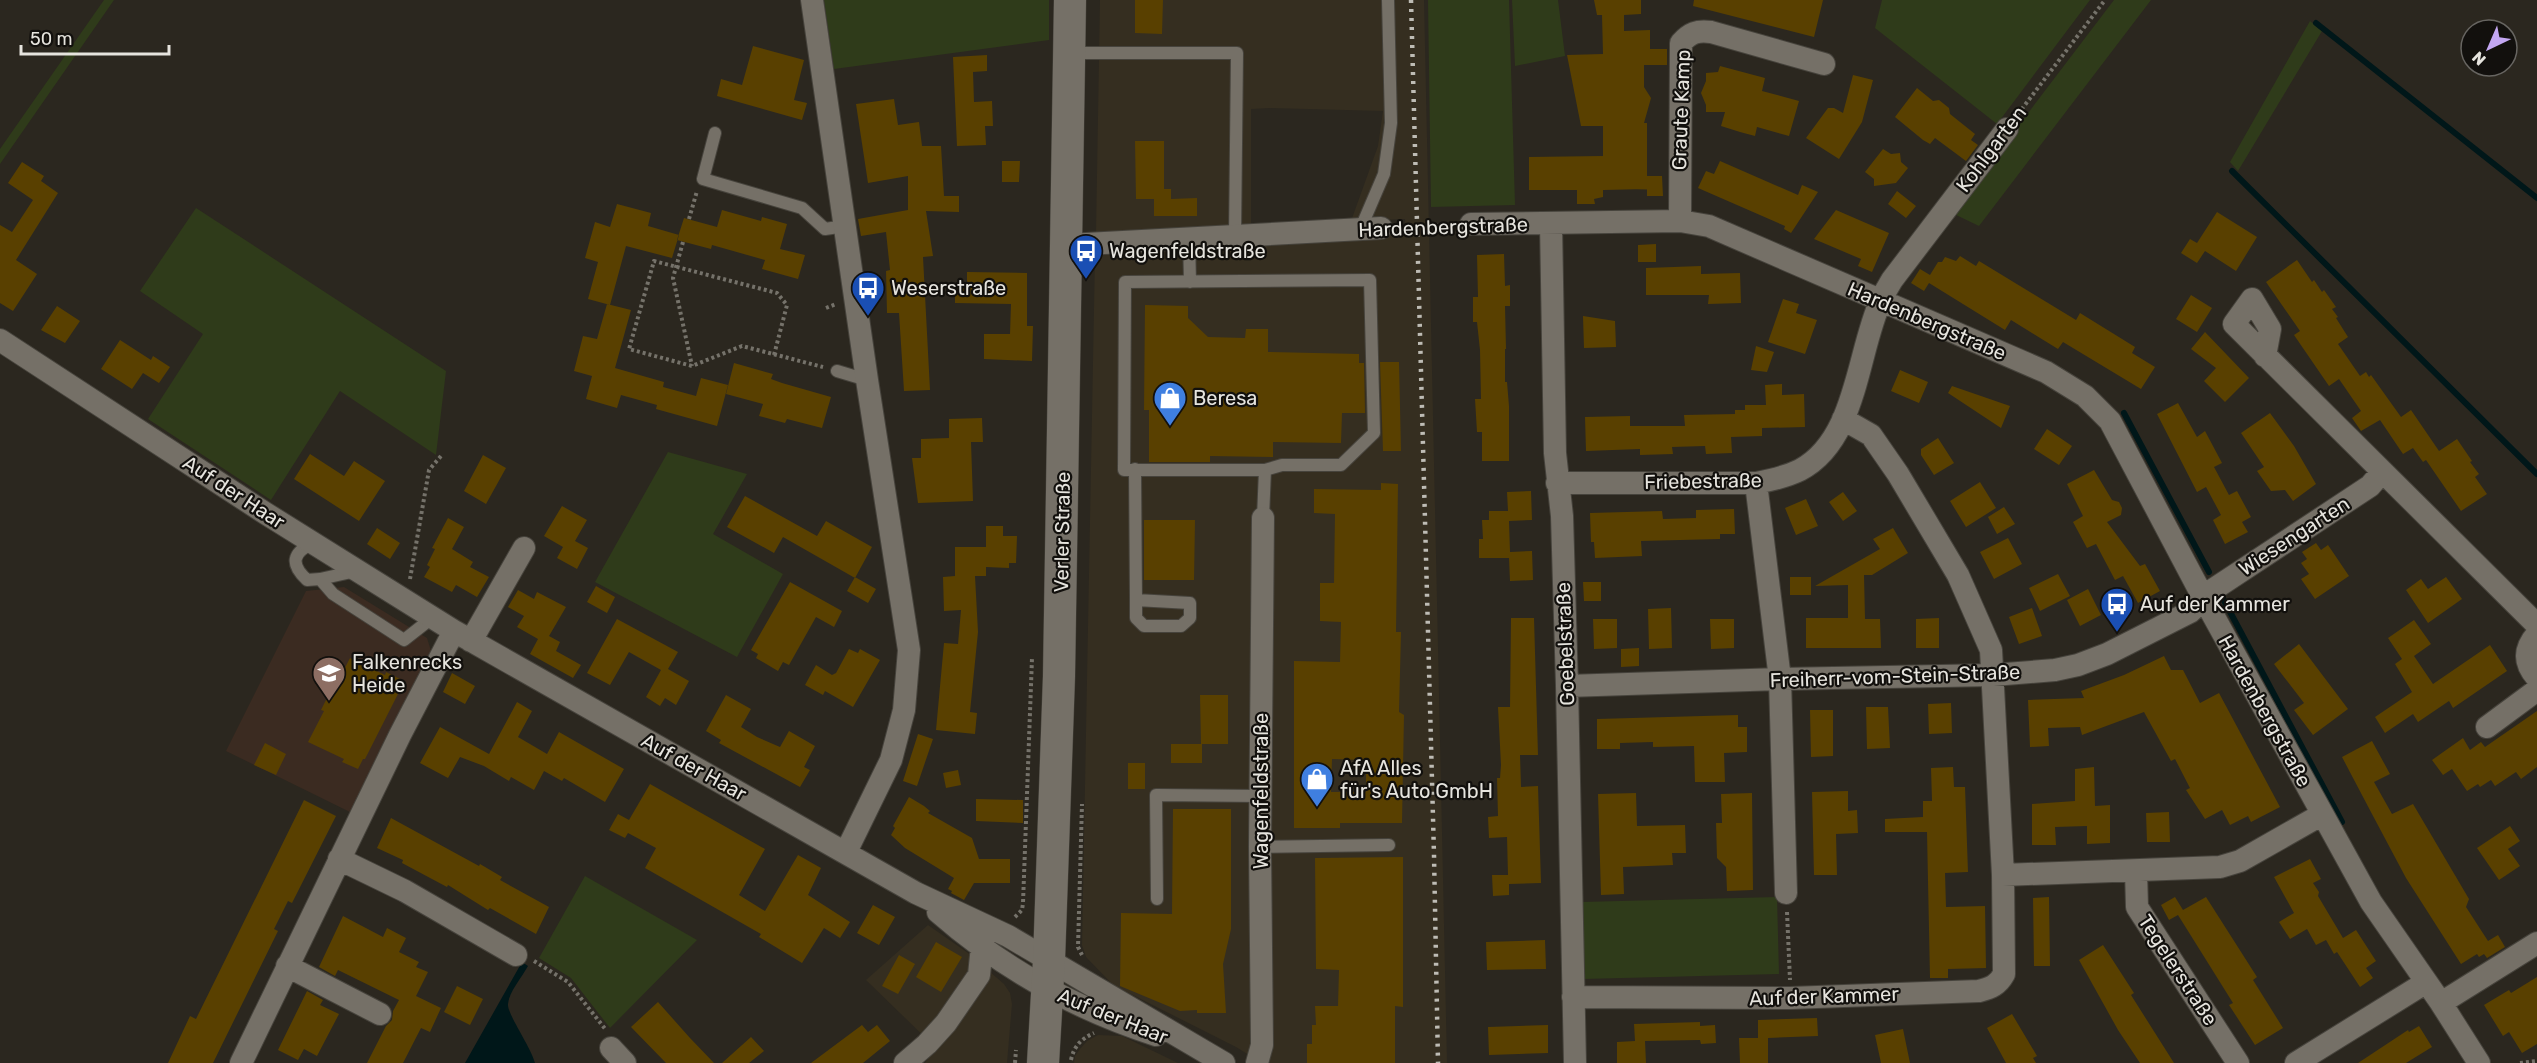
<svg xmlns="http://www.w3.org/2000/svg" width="2537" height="1063" viewBox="0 0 2537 1063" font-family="Rubik,sans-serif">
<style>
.built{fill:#352e20}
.education{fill:#3b2b21}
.green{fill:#2f3b1a}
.water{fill:#001719}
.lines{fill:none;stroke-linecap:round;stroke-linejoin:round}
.stream{stroke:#001719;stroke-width:6}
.building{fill:#594000;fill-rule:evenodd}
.service-casing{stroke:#46433c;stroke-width:14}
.minor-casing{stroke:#46433c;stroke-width:24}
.secondary-casing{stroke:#46433c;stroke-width:33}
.path{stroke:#75726a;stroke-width:4;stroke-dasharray:3 3;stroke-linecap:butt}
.service{stroke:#757067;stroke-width:12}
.minor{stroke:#757067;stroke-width:22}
.secondary{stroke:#757067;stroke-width:32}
.rail{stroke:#bebcb5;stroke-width:4.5;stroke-dasharray:3 6;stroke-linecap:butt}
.labels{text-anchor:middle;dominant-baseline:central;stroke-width:4.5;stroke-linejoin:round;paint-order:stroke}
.street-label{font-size:20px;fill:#e6e4de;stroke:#12100d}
.poi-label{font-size:20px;fill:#e6e4de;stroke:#12100d;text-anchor:start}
</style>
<rect width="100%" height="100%" fill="#2b271f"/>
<path class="built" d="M1100,0H1424L1447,1063H1262L1236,1047L1113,985L1086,957L1082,945L1095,255L1406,234L1405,219L1351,221L1378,146L1383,111L1270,108L1251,109V225L1096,232Z
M928,925L968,953L1004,984L1010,993L1012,1004L1007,1063H925L936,1048L866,980Z
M1098,1035L1122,1036L1178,1063H1074L1075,1056L1080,1049L1087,1041Z"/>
<path class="education" d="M344,587L427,638L432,654L354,814L226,751L306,591Z"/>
<path class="green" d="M104,0H114L0,164V149Z
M824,0H1049V40L834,69Z
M1428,0H1509L1515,205L1431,207Z
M1512,0H1558L1565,56L1515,66Z
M1882,0H2090L1997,124L1875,28Z
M2114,0H2151L1979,226L1952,213Z
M2310,21L2322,31L2238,171L2230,162Z
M196,208L446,371L436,455L340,391L271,500L148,419L203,334L140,291Z
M668,452L747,474L713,534L783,574L737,657L595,582Z
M585,876L697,940L610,1028L571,978L539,958Z
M1777,897L1779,974L1583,979L1581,902Z"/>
<path class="water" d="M522,962L528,966C522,977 509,992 508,1004C507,1014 531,1047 535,1063H465Z"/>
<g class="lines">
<path class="stream" d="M2316,23L2537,198
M2232,171L2537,474
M2124,413L2209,572
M2220,593L2342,822"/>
</g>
<path class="building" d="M1135,0H1163L1162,34L1135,33Z
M1594,0H1641V14L1624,15V31L1650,30V49H1667V65H1644V87L1651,98L1644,123H1647V189L1603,190V197L1594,199L1595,204H1577V190H1529V157L1603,156V126H1581L1567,55L1603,54L1602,15H1597Z
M1694,0H1823L1814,37L1693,6Z
M753,46L804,60L794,100L807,103L802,120L717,96L721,79L742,85Z
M987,55V71L973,72L974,102L992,101L993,126H985L986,145L957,146L953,57Z
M1720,66L1765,78L1762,91L1799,101L1789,136L1757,127L1755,136L1740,132L1721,126L1725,112H1706V105L1701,93L1706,81V73L1718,72Z
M1853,75L1873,80L1862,122L1839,159L1806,138L1828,108H1834L1843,113Z
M1917,88L1933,101L1939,100L1949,108L1950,114L1975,134L1971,140L1978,145L1966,161L1935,138L1930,144L1923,140L1895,117Z
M894,99L898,125L919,122L922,146H941L944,196H959V212L926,211L933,256L923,257L930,390L904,391L899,313H887L886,271L890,270L886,232L861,236L858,219L908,210V176L868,183L856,104Z
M1135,141H1164V189H1171V199L1197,198V216H1154V199H1136Z
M1883,149L1891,154L1900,153L1901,162L1908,168L1896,183L1874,186V179L1865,172Z
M1002,161H1020L1019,182H1002Z
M1720,161L1798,195L1802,185L1818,192L1791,233L1784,229L1785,226L1698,188L1706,171L1714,174Z
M22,162L44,176L41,181L58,193L16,260L37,274L13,311L0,303V225L12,232L33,200L8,183Z
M1647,176H1662L1663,196H1647Z
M1897,191L1916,206L1906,218L1888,204Z
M617,204L651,213L648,226L679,235L672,258L626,246L610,305L588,299L598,262L585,258L595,222L610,227Z
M722,210L761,221L762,217L787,224L780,249L805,255L798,279L762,269L765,260L712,245L711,249L677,240L684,218L717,227Z
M1836,210L1889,233L1872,272L1858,266L1861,259L1814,239Z
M2217,212L2257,237L2236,271L2205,251L2197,263L2181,253L2190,239L2197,243Z
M1656,244V262H1638V245Z
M1504,254L1505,286L1510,285V306H1505L1506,349H1505V382H1507L1509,406V461H1482V432H1477L1475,399H1481L1480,350L1477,322H1473V297H1478L1477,255Z
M1960,256L1976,266L1979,261L2076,320L2080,313L2135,347L2132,353L2155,367L2141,389L2063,342L2058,349L2011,320L2005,330L1929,283L1924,291L1911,283L1920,269L1930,275L1938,262H1942L1945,257L1956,261Z
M2297,260L2312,282L2314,280L2322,292L2324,290L2336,307L2332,309L2338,317L2336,318L2348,337L2338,344L2360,376L2366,372L2369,377L2371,375L2401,417L2411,410L2439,451L2457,439L2472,461L2470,462L2479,474L2475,477L2487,494L2461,511L2426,460L2423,462L2413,448L2403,454L2380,420L2361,431L2352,418L2361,411L2339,379L2329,386L2294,335L2300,331L2266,282Z
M1701,266V274L1740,273L1741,303L1708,304L1709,295H1646V268Z
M967,272L1027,273V326H1033L1032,361L984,359V334H1010L1011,304L955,303V287H967Z
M2191,295L2212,308L2197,332L2176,319Z
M1783,299L1799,304L1796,313L1817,320L1805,354L1768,342Z
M607,304L631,310L615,368L664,382L663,387L696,396L701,378L728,385L717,426L656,409L657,405L621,395L617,408L586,399L592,376L574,371L583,336L597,339Z
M1145,305L1188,306V318L1208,337L1245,338L1246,329H1268V352L1359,354V363H1364L1365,413H1342L1341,443L1273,442V457L1210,456V462H1149V410H1144Z
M57,306L80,321L65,343L41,330Z
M1583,316L1615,321L1616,347L1584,348Z
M2205,332L2249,378L2225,402L2204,381L2216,368L2191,349Z
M120,340L151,360L153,356L170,367L159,383L143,373L132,389L101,369Z
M1756,346L1774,352L1767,372L1751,370Z
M1380,362H1399L1401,451H1383Z
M734,363L773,374L771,379L782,383L831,397L822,428L787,419L785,423L759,416L763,404L726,394Z
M1900,370L1928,382L1919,403L1891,391Z
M1782,384V395L1804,394L1805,427L1762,428V436L1731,437L1732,453L1706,454L1705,446L1672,447L1673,454L1640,455V449L1586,451L1585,417L1630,416V426H1685L1684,415L1735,414V410H1745V405H1766L1765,385Z
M1952,386L2010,406L2001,428L1948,393Z
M2178,403L2197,437L2205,431L2222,463L2214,467L2229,495L2237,491L2251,517L2242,522L2248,532L2225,544L2213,520L2221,515L2206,487L2197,492L2157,414Z
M2270,413L2294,446L2316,484L2293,501L2285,490L2271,491L2257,471L2264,467L2241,433Z
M982,418L983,442H971L973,501L918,503L912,458H921V439L949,438V419Z
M2047,429L2072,446L2059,465L2034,449Z
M1938,438L1954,463L1934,475L1921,455V449Z
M310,454L344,476L354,461L385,481L359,521L294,479Z
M483,455L506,468L486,504L464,491Z
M2094,470L2112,500L2119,502L2122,508L2121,515L2107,522L2140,566L2145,564L2160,591L2138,603L2123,576L2115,580L2096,544L2087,548L2073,522L2083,516L2067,484Z
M1980,482L1996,508L1966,527L1950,501Z
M1381,483L1398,484L1396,632H1401L1399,712L1404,715L1402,823H1340V828H1294V661L1340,662L1341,622L1320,621V583H1334L1335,514L1314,513V489L1381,490ZM1332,759L1366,760V792H1331Z
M1531,491L1532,520L1509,521L1510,552L1532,551L1533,580L1510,581L1509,558H1479V539H1483L1482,520H1489V511H1508L1507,492Z
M1843,492L1857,511L1843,521L1829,502Z
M745,496L817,536L826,521L872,547L855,578L783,537L774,553L727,527Z
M1806,499L1818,526L1796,535L1785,508Z
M562,506L587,520L575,541L588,548L577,569L557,558L563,547L544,536Z
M2004,507L2015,524L1997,534L1988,517Z
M1734,509L1735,534H1720V539L1641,541L1642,556L1595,558L1594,542H1591L1590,513L1662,511L1663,519L1696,518V510Z
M448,518L464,527L452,549L473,562L470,567L489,577L477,597L456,585L452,592L424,577L430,567L427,565L435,549L432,548Z
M1144,520H1195L1194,580H1144Z
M986,526H1003V536H1017L1016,563H1009V568L986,567V576H975L978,632L970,712L977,713L975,734L936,730L944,643L958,644L961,610L944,611L943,577L955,576V547H986Z
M377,528L400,543L390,559L367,544Z
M1893,528L1908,553L1872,575H1864L1865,619H1880L1881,648H1806V618H1848V585L1815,586L1880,549L1873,539Z
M2008,538L2022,564L1994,579L1980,552Z
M2316,543L2321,550L2328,545L2349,576L2315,599L2301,579L2309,574L2301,563L2307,559L2302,552Z
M2058,574L2070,596L2040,611L2029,588Z
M855,577L876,589L868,603L847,591Z
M1790,577H1811V595H1790Z
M2446,577L2462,599L2428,623L2406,590L2421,579L2428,589Z
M790,582L842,611L834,627L816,617L789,665L783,662L778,671L756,658L758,654L751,650Z
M1583,582H1601V601H1584Z
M596,586L615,597L607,613L587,602Z
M2088,589L2101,615L2080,626L2067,600Z
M518,590L534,599L537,592L566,607L549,636L560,642L556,651L581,665L573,678L530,654L538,639L517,627L524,616L508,607Z
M1671,608L1672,648L1649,649L1648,609Z
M2032,608L2042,636L2019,644L2009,617Z
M1511,618H1534L1538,755H1520L1521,787L1538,786L1541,883L1509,884V895L1493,896L1492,875H1508L1507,837L1489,838L1488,817L1498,816L1497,778H1500L1501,765L1498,707H1510Z
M1939,618V648H1916V619Z
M617,619L678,652L668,669L689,681L676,705L665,698L660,706L646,697L661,670L629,652L610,685L587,673Z
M1593,619H1617V648L1594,649Z
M1710,619H1734V648L1711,649Z
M2414,620L2431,644L2414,656L2433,684L2490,645L2507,671L2453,708L2449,701L2418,722L2413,714L2385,733L2375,717L2412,692L2395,664L2402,659L2388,638Z
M2299,644L2348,709L2313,735L2294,710L2304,703L2274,664Z
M1639,648V666L1621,667V649Z
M849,649L858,653L860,649L880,660L853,707L825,691L823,695L805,685L816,665L832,675L836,673Z
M2164,656L2171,670H2183L2200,703L2219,693L2280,807L2251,822L2248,816L2230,825L2222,810L2205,819L2186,790L2190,788L2175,759L2171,761L2144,712L2082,735L2080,727L2048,728L2049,746L2030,747L2028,700L2084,698L2081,691L2124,675Z
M350,658L385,675L386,672L402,680L396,691L399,692L365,759H363L358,769L342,762L344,759L308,742L324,711L321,710L332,688L334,689Z
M452,673L475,686L465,704L443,692Z
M726,695L751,709L741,727L757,737L780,747L789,731L815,746L804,767L810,770L800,787L719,743L721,740L706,731Z
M1200,695H1228V744H1202V763H1171V744H1201Z
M517,702L532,711L518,737L547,754L559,732L624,769L605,802L564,778L562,781L544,771L534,790L511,777L509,781L484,766L460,757L448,778L420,763L440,727L489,754Z
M1951,703L1952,733L1929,734L1928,704Z
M1866,707H1888L1890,748L1867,749Z
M1810,710H1833V756L1811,757Z
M2537,711V767L2521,779L2516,772L2495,786L2491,780L2480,787L2478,784L2467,791L2452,769L2443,775L2432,760L2463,738L2470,750L2481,742L2485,747Z
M1738,715V727H1747V752L1724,753L1725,782H1695L1694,746L1653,747V742L1620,743V749H1597V719Z
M918,734L933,739L917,786L903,781Z
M2372,741L2390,774L2374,782L2392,814L2413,804L2469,899L2466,907L2488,941L2498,935L2505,947L2487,958L2484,954L2479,957L2477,954L2461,964L2406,878L2372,814L2342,757Z
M265,743L286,754L276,775L254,765Z
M1128,763H1145V789H1128Z
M1953,767L1954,787H1965L1968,872L1945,873L1946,907L1985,906L1986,968L1948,969V978H1930L1927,832H1885V819L1923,817V801H1932L1931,768Z
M2094,767L2095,806L2110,805V843L2087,844V826L2055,827L2056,845H2032V804L2075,801V769Z
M958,770L961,785L946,788L943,773Z
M650,784L765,849L739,895L765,911L798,855L821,868L808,895L850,922L840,938L824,928L802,963L759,937L761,934L645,868L656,848L628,833L625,838L609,830L618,814L629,820Z
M1848,791V811L1857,810L1858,833L1836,834L1837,875H1814L1812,792Z
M1636,793L1637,826L1685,825L1686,853H1672L1673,865L1623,867L1624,894L1601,895L1598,794Z
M1752,793L1753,890L1727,891L1726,867L1717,858L1716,823H1722L1721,794Z
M909,797L924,806L930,811L928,813L972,838L979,859H1010V883H974L964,900L951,893L952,891L948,889L954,878L905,848L891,835L895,828L893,826Z
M976,799L1023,800V823L976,821Z
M304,800L336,816L292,903L288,901L274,929L278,931L213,1063H168L190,1016L196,1019Z
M1173,809H1231V929L1223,964L1226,1013H1197V1010L1180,1011L1120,986L1121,913L1172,914Z
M2169,812L2170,842H2147L2146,813Z
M391,818L479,866L480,864L502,877L500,880L549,907L536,934L490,908L488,910L448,885L447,887L402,863L403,860L377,848Z
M2510,826L2520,841L2508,849L2520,866L2499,880L2477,848Z
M1403,857V1007L1395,1006V1063H1307V1044H1312V1025H1316L1315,1006H1338L1339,970L1316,969L1315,858Z
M2310,859L2321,879L2313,883L2319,892L2318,896L2343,938L2356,930L2376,961L2366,968L2373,978L2360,987L2337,952L2334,954L2326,940L2316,945L2307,929L2290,939L2279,922L2294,913L2274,877Z
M2049,897L2050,966H2034L2033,898Z
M2175,897L2183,910L2206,897L2257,977L2253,980L2283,1028L2255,1045L2229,1005L2233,1003L2178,915L2169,920L2161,905Z
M873,905L895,917L879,945L857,933Z
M343,916L383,937L387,928L406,938L399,952L419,962L416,967L428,972L416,996L441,1008L430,1032L421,1028L403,1063H367L386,1026L392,1020L393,1011L399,1000L338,970L335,976L319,967Z
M1545,940L1546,969L1487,970L1486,942Z
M936,942L962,957L941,992L916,977Z
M2103,945L2134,993L2131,995L2174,1063H2140L2118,1030L2079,960Z
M899,955L915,964L898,994L882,986Z
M2537,977V1044L2522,1053L2509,1032L2503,1036L2484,1005L2509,990L2511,993Z
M457,986L483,999L470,1025L444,1012Z
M307,991L323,1000L320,1005L339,1014L317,1056L304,1049L298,1060L278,1050Z
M658,1002L690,1038L714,1063H666L631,1027Z
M2012,1014L2037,1056L2033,1058L2036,1063H2006L1987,1028Z
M1817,1018L1818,1036L1768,1038V1063H1740L1739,1038H1758V1020Z
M1700,1022V1026L1715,1025L1716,1043L1701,1044L1700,1040L1645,1041L1646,1063H1617V1042L1635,1041L1634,1024Z
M862,1025L868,1032L877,1025L890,1041L863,1063H811Z
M1548,1025V1053L1489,1055L1488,1027Z
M2419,1026L2432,1047L2406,1063H2358L2408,1030L2409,1032Z
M1903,1029L1910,1063H1881L1875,1035Z
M751,1037L764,1051L749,1063H722Z"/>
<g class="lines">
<g class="service-casing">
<path id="service" d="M1071,53H1237L1235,236
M715,133L703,179L802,208L825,229L845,226
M1360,230L1384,174L1391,123L1388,0
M1189,239L1190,282
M1370,280L1374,433L1341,465H1282L1265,470H1124L1125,282Z
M837,371L867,380
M1135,469L1136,600V618L1144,626H1181L1190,618V603L1136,600
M1263,518L1265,470
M313,543C292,553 290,564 307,580L320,579L356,571
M320,579L333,594L404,640L432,618
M1260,847L1389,845
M1157,899L1156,795L1261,796"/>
</g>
<g class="minor-casing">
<path id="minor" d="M812,0L867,380L909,650L904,710L891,760L846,852
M1680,221L1681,43C1690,33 1697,30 1711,32L1824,64
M1471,224L1680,221L1709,226L2046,372L2085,396L2110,421L2203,597L2371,902L2441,1003L2479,1063
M1551,224L1555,453L1562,516L1567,686L1575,1063
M1067,245L1381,228
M0,340L265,513L454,631L916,893L1008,936L1224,1063
M2265,356L2270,329L2252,299L2234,324L2537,625
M1557,483H1756C1772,480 1786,477 1800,470C1857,440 1857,352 1881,300C1884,293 1888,287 1892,280L2007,129
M1756,483L1780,679L1786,893
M2537,634C2523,650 2524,663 2537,678
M471,641L524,548
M1567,686L1780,679L1993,675L2055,670L2078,665L2107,654L2190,612L2214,589L2370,486L2382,472
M2487,727L2537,690
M339,859L405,891L516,955
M2136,871L2137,907L2238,1063
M2003,875L2220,867L2240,861L2321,815
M938,912C1002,968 1075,1009 1156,1035
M287,966L380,1014
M1573,997L1790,998L1979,991C1991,988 1998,985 2004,974L2003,875L1991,650L1958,575L1898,474L1871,435L1843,419
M2441,1003L2537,943
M611,1048L625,1063
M241,1063L400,735L454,631
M905,1063L927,1044L946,1023L979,975L983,936
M1257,1063L1262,1045L1260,847L1263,518
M2296,1063L2425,983"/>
</g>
<g class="secondary-casing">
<path id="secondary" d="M1043,1063L1049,960L1059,676L1070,0"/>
</g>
<path class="path" d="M2018,114L2105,0
M689,219L697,191
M1399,227L1452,225
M683,242L673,278L692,366
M826,308L836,304
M774,355L787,305L777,293L654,261L629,349L692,366L742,346L823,367
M410,579L429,470L441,456
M1787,912L1790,980
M1015,917L1022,910L1023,903L1032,658
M1082,955L1078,947L1082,804
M534,961L568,982L606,1030
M1071,1060C1074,1046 1081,1039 1094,1033
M1015,1063L1016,1050
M2520,1063L2537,1061"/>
<use href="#service" class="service"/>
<use href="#minor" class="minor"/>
<use href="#secondary" class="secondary"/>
<path class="rail" d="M1411,0L1434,855L1438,1063"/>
</g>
<defs>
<g id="bus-pin" transform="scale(1.725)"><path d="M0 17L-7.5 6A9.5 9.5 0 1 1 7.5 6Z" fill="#1a4fb4" stroke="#12100d"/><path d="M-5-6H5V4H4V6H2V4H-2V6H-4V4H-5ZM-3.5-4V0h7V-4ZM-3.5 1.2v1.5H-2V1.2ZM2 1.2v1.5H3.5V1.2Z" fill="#fff"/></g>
<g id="shop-pin" transform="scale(1.725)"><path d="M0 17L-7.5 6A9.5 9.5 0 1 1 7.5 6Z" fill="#3f7fe0" stroke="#12100d"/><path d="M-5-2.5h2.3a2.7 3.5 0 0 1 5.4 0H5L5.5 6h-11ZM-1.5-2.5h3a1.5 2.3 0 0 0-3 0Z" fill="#fff"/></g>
<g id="school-pin" transform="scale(1.725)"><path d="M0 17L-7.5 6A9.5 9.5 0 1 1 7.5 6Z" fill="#8d6e63" stroke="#12100d"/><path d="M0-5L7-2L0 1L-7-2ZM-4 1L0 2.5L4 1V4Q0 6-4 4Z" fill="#fff"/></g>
</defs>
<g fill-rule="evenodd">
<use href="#bus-pin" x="1086" y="251"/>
<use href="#bus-pin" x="868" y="288"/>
<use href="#shop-pin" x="1170" y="398"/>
<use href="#bus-pin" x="2117" y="604"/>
<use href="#school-pin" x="329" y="673"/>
<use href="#shop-pin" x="1317" y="779"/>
</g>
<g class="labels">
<g class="street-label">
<text transform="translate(1681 110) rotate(-88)">Graute Kamp</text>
<text transform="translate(1991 149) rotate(-53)">Kohlgarten</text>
<text transform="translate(1443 227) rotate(-2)">Hardenbergstraße</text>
<text transform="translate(1927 321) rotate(23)">Hardenbergstraße</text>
<text transform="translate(1703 481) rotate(-1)">Friebestraße</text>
<text transform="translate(234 492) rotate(33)">Auf der Haar</text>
<text transform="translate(1062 532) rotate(-89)">Verler Straße</text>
<text transform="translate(2294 536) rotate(-33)">Wiesengarten</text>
<text transform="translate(1565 644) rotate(-92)">Goebelstraße</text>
<text transform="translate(1895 676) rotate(-2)">Freiherr-vom-Stein-Straße</text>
<text transform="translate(2265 711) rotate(61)">Hardenbergstraße</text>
<text transform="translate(694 767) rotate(29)">Auf der Haar</text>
<text transform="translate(1261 791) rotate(-90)">Wagenfeldstraße</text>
<text transform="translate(2178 970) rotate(57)">Tegelerstraße</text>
<text transform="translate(1824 996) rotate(-2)">Auf der Kammer</text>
<text transform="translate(1113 1016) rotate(22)">Auf der Haar</text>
</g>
<g class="poi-label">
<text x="1109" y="251">Wagenfeldstraße</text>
<text x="891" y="288">Weserstraße</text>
<text x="1193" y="398">Beresa</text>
<text x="2140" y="604">Auf der Kammer</text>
<text x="352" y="662">Falkenrecks<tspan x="352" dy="23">Heide</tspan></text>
<text x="1340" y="768">AfA Alles<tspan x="1340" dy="23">für's Auto GmbH</tspan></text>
</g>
</g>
<g transform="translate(2489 48) rotate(224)"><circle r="28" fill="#12100d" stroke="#676561" stroke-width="1.5"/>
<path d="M0-4.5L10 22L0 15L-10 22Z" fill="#c3a7f2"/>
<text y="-9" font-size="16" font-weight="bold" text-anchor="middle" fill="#e6e4de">N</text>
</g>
<path d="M21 45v9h148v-9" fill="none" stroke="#e6e4de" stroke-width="3"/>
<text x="30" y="45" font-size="18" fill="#e6e4de" stroke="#12100d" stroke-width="4.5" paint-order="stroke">50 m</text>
</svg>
